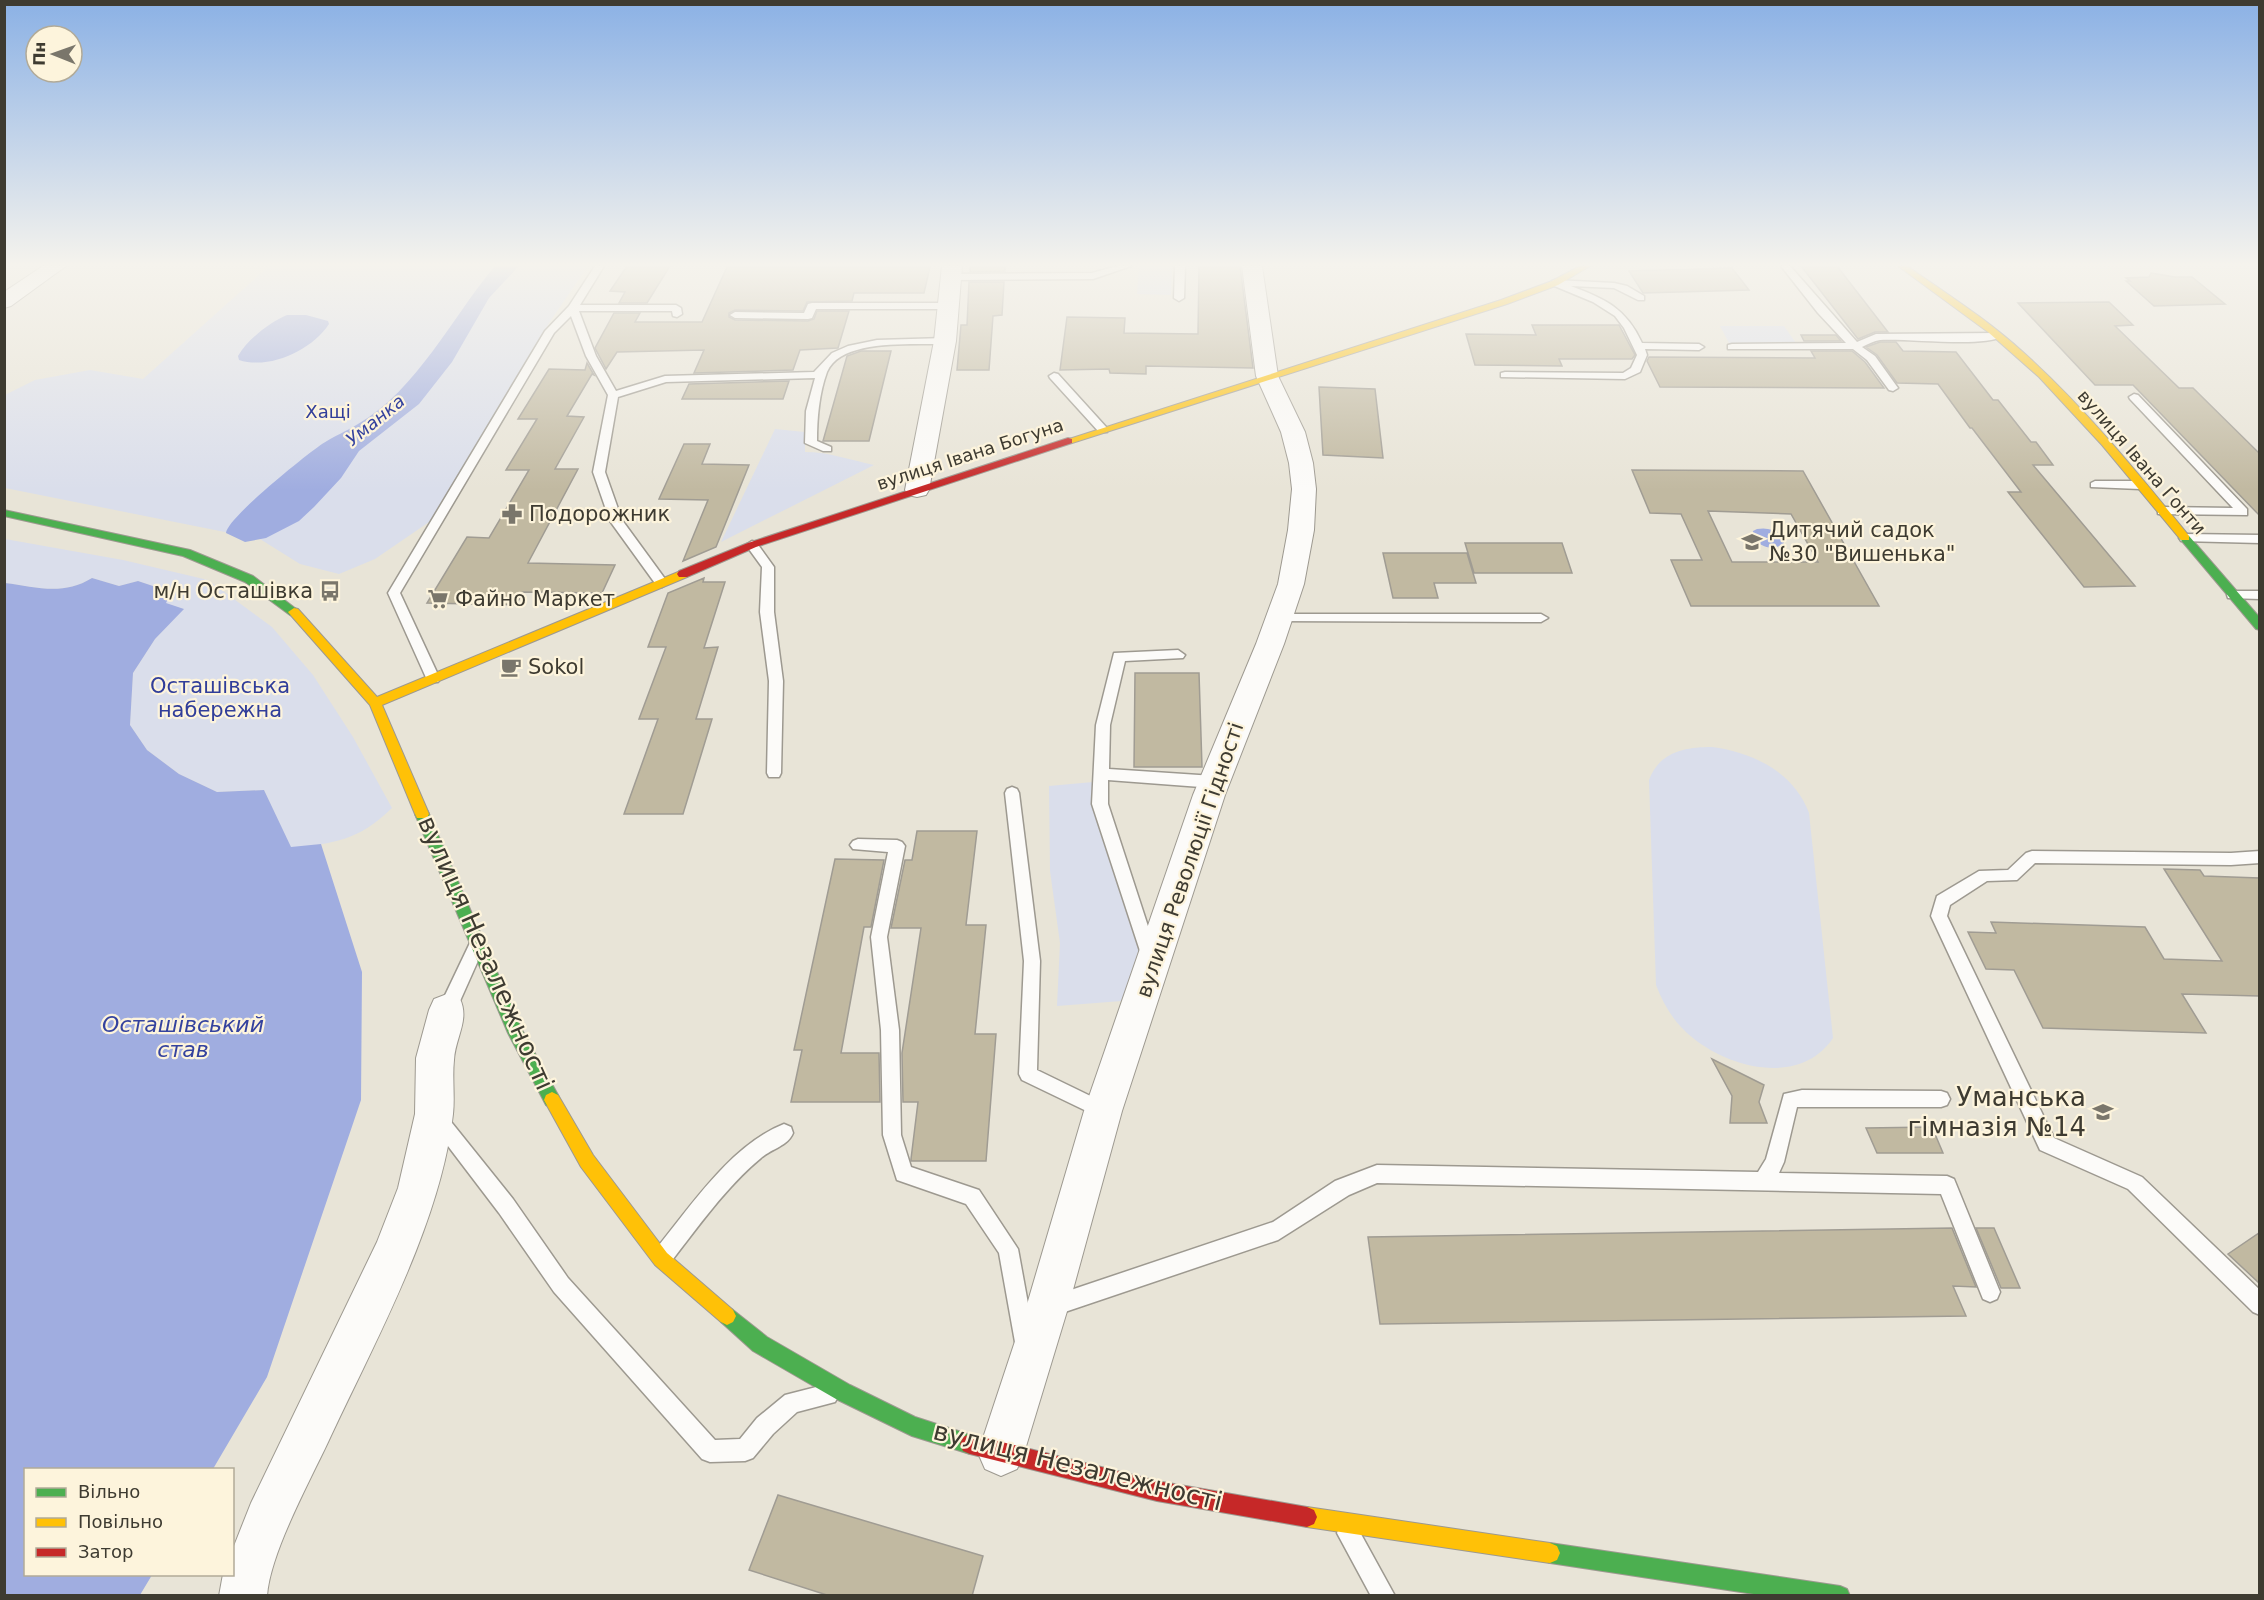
<svg xmlns="http://www.w3.org/2000/svg" width="2264" height="1600" viewBox="0 0 2264 1600" font-family="'DejaVu Sans',sans-serif">
<style>
.green{fill:#dadeeb}
.water{fill:#a0ade0}
.building{fill:#c1b9a1;stroke:#a09c93;stroke-width:1.5;fill-rule:evenodd}
.lines{fill:none;stroke-linecap:round;stroke-linejoin:round}
.lane-casing{stroke:#9d9990;stroke-width:3}
.street-casing{stroke:#9d9990;stroke-width:2}
.fast-casing{stroke:#9d9990;stroke-width:2}
.slow-casing{stroke:#9d9990;stroke-width:2}
.jam-casing{stroke:#9d9990;stroke-width:2}
.lane{fill:#fcfbf9;fill-rule:evenodd}
.street{fill:#fcfbf9;fill-rule:evenodd}
.fast{fill:#4caf50;fill-rule:evenodd}
.slow{fill:#ffc107;fill-rule:evenodd}
.jam{fill:#c62828;fill-rule:evenodd}
.labels{text-anchor:middle;dominant-baseline:central;stroke-width:4.5;stroke-linejoin:round;paint-order:stroke}
.far-park-label{font-size:18px;fill:#313e9a;stroke:#fdf4dc}
.far-water-label{font-size:18px;font-style:italic;fill:#34429e;stroke:#fdf4dc}
.far-street-label{font-size:18px;fill:#3e3b31;stroke:#fdf4dc}
.poi-label{font-size:21px;fill:#3e3b31;stroke:#fdf4dc;text-anchor:start}
.park-label{font-size:21px;fill:#313e9a;stroke:#fdf4dc}
.street-label{font-size:21px;fill:#3e3b31;stroke:#fdf4dc}
.water-label{font-size:22px;font-style:italic;fill:#34429e;stroke:#fdf4dc}
.near-street-label{font-size:26px;fill:#3e3b31;stroke:#fdf4dc}
.near-poi-label{font-size:26px;fill:#3e3b31;stroke:#fdf4dc;text-anchor:end}
</style>
<rect width="100%" height="100%" fill="#e8e4d7"/>
<path class="green" d="M269,266H588L549,323L432,520L375,559L339,574L300,564L260,539L5,488V395L35,380L90,370L143,379Z
M1139,266H1172L1171,295L1137,294Z
M1720,326H1784L1796,343H1729Z
M775,429L805,432V452C829,452 850,460 874,465L721,542Z
M5,539L123,560L208,580L272,627L313,675L353,737L392,808C358,841 335,843 291,848L264,790L217,792L179,774L147,750L130,725L133,673L155,639L183,609L165,603L171,592L138,581L119,586L92,578C63,596 36,587 5,583Z
M1712,747C1752,752 1794,772 1809,813L1833,1038C1801,1086 1731,1069 1693,1038C1675,1024 1664,1006 1656,985L1649,780C1659,752 1685,747 1712,747Z
M1093,782L1094,806L1140,946L1122,1001L1057,1006L1060,943L1050,871L1049,786Z"/>
<path class="water" d="M495,266H519L489,298L452,362L419,404L359,451L341,478L314,507L299,521L266,538L245,542L226,533C227,518 306,455 322,444C334,436 347,431 358,424C417,390 452,317 495,266Z
M287,315H306L328,321L329,324C312,350 270,370 239,360L238,356C247,340 270,322 287,315Z
M1757,529C1768,527 1777,530 1784,539V543C1774,552 1760,547 1752,537L1753,531Z
M92,578L119,586L138,581L171,592L166,603L184,609L155,639L133,673L130,725L147,750L179,774L217,792L264,790L291,847L321,844L362,972L361,1100L267,1377L213,1469L26,1470V1574L152,1575L140,1595H5V583C36,587 63,596 92,578Z"/>
<path class="building" d="M627,266H670L647,303H619L625,292L610,291Z
M975,266H1005V271L970,272V267Z
M1199,266H1240L1253,368L1146,366V374L1110,373L1109,369L1060,370L1067,317L1125,318L1124,333L1198,334Z
M1801,266H1837L1888,332H1875L1858,339Z
M727,267H930L924,293H854L852,301L807,302L803,311L735,310L729,313V317L735,320L808,321L814,319L817,311H849L838,348L800,350L793,370L694,373L704,350L617,352L606,369L595,348L614,313H640L635,322H702Z
M1732,268L1749,290L1643,293L1629,271Z
M2151,273L2175,277H2192L2225,304L2154,306L2126,281H2130L2126,278L2149,277Z
M969,282H1004L1002,315L993,316L989,370H957L961,325H967Z
M2109,302L2133,325L2115,326L2179,388H2193L2259,453V515L2133,385H2095L2018,303Z
M1532,325H1619L1635,355L1632,359H1559L1562,366L1475,365L1466,334L1536,335Z
M1801,335H1836L1841,341H1804Z
M1880,342H1896L1903,351L1956,352L1993,400H1998L2031,442H2036L2053,465H2033L2135,586L2084,587L2008,492H2021L1972,428H1970L1938,384L1897,383L1877,355L1866,347Z
M861,351H891L869,441H823L847,356Z
M1811,351H1852L1865,362L1884,388L1660,387L1647,361L1649,357L1815,358Z
M587,363L594,375L592,374L567,416L584,417L555,469H578L528,563L615,565L602,593L523,592L516,605L427,603L467,537L489,538L529,470H506L537,419H518L549,369L585,370Z
M789,381L783,399H682L689,384Z
M1319,387L1375,389L1383,458L1323,455Z
M684,444H710L702,464L749,465L716,547L683,561L708,500L659,499Z
M1632,470L1803,471L1879,606H1691L1671,560H1702L1681,514L1650,513ZM1708,511L1791,514L1818,562H1732Z
M1465,543H1562L1572,573H1474Z
M1383,553H1467L1476,583H1434L1438,598H1393Z
M704,578L703,582H725L704,648L718,647L696,719H712L683,814H624L658,719H639L666,647H648L668,593Z
M1135,673H1199L1202,767H1134Z
M917,831H977L966,925H986L975,1034H996L986,1161H911V1159L918,1102H903L902,1053L921,928H891L905,860H912Z
M835,859L884,860L871,927H864L841,1053H879L880,1102H791L802,1050H794Z
M2164,869L2200,870L2204,876L2259,878V996L2182,994L2206,1033L2043,1028L2014,970L1986,969L1968,932L1996,933L1991,922L2145,927L2164,959L2222,961Z
M1712,1059L1764,1085L1759,1102L1767,1123H1730L1732,1096Z
M1932,1127L1943,1153H1877L1866,1128Z
M1952,1228L1976,1287L1953,1286L1966,1316L1380,1324L1368,1237Z
M1976,1228H1994L2020,1288H2001Z
M2259,1233V1283L2228,1254Z
M778,1495L983,1556L972,1596H830L749,1570Z"/>
<g class="lines">
<g class="lane-casing">
<path id="lane" d="M595,266H604L580,305H676L681,308L682,314L677,317L673,316L672,311H579L596,356L616,391L665,376L814,372L832,353L848,346L877,340L945,338L950,341L945,344C915,345 841,338 827,372C819,394 817,418 817,441L831,447V451H823L805,443L806,411L815,378L666,382L618,397L605,472L622,520L668,583L662,587L657,586L610,521L593,472L608,395L586,356L571,316L554,333L400,593L440,679L438,682H428L388,593L545,331L569,306Z
M1117,266H1131L1093,279L951,280L946,277L951,274L1092,273Z
M1175,266H1185L1184,298L1179,301L1174,298Z
M1781,266H1790L1857,342L1876,334L1997,333L2002,336C1986,348 1905,338 1880,340C1874,341 1868,344 1862,347L1875,356L1898,388L1893,391L1889,390L1867,360L1853,349H1728V345L1732,344L1846,343L1818,313Z
M1555,280L1614,283L1627,286L1644,296V300H1638L1614,288L1571,286C1605,299 1626,308 1642,343L1699,344L1704,347L1699,350L1645,349L1647,355L1640,372L1625,379L1501,377V373L1505,372L1623,373L1631,368L1637,355L1624,328L1615,316L1593,302L1552,285V281Z
M812,303H948L953,306L948,309H816L812,318L808,319L735,318L730,315L735,312L804,313L808,304Z
M1054,373L1058,374L1107,428V432H1099L1050,378L1049,376Z
M2134,394L2138,395L2247,509V515L2158,514V508L2162,507L2233,508L2130,399L2129,397Z
M2095,481H2140L2146,485L2140,489L2091,487V483Z
M2185,534L2260,535V543L2181,541L2179,538L2181,535Z
M752,541L756,542L774,567V612L783,681L781,773L779,777H769L767,773L769,681L760,612L762,567L746,545Z
M2233,591H2260V599L2228,598L2227,595L2228,592Z
M1279,614H1541L1548,618L1541,622L1274,621L1272,618Z
M1178,650L1185,655L1183,658L1125,661L1110,725L1109,769L1214,776L1219,778L1221,782L1219,786L1214,788L1108,780V804L1158,957L1156,962L1150,964L1144,962L1142,957L1092,804L1096,725L1114,653Z
M1012,787L1017,789L1019,793L1040,961L1037,1070L1109,1105L1112,1111L1109,1117L1103,1119L1022,1080L1019,1074L1024,961L1005,793L1007,789Z
M858,839L897,840L902,842L905,846L887,937L899,1030L901,1135L911,1167L979,1190L1018,1249L1035,1342L1032,1349L1025,1352L1018,1349L1015,1342L999,1253L966,1204L897,1180L883,1135L881,1030L871,937L888,852L853,849L850,845L853,841Z
M2032,851L2231,853L2260,851V863L2231,865L2035,863L2017,880L1987,881L1950,905L1947,916L2054,1138L2142,1177L2260,1290V1315L2253,1312L2128,1189L2040,1150L1931,916L1937,896L1979,871L2008,870L2026,853Z
M477,938L483,940L485,945L456,1010L453,1015L447,1018L441,1015L438,1010L469,945L471,940Z
M1802,1090L1941,1091L1947,1093L1950,1099L1947,1105L1941,1107H1797L1784,1162L1779,1173L1947,1176L1954,1179L2000,1292L1997,1299L1990,1302L1983,1299L1941,1194L1377,1183L1349,1195L1278,1240L1053,1316L1046,1313L1043,1306L1046,1299L1053,1296L1273,1222L1335,1181L1377,1165L1758,1172L1766,1159L1784,1094Z
M438,1110L444,1113L513,1199L568,1278L715,1440L740,1439L757,1418L785,1395L828,1384L835,1388L839,1395L835,1402L797,1412L773,1434L753,1458L745,1461L710,1462L702,1459L554,1292L499,1213L432,1125L429,1119L432,1113Z
M784,1124L791,1127L793,1133C788,1146 771,1149 761,1158C726,1187 698,1227 670,1263L663,1266L656,1263L653,1256L656,1249C691,1206 731,1145 784,1124Z
M1348,1522L1356,1525L1395,1596H1371L1337,1533L1340,1525Z"/>
</g>
<g class="street-casing">
<path id="street" d="M43,266H66L11,306L4,308V292Z
M942,266H962L956,341L929,490L926,495L917,497L908,495L905,490L934,341Z
M1242,266H1262L1278,376L1305,432L1313,463L1316,489L1314,530L1304,584L1284,644L1225,795L1122,1111L1068,1308L1024,1453L1017,1469L1001,1476L985,1469L978,1453L1026,1308L1084,1111L1193,795L1256,644L1278,584L1288,530L1292,489L1289,463L1281,432L1256,376Z
M447,994L460,999C470,1020 455,1038 454,1060C452,1078 455,1096 453,1114C441,1223 375,1341 329,1440C310,1481 270,1553 267,1596H219L223,1574H232V1551L251,1503L377,1242L398,1188L415,1114L416,1058L429,1010L434,999Z"/>
</g>
<g class="fast-casing">
<path id="fast" d="M4,510L190,550L253,576L300,612L294,616L290,615L245,582L183,556L4,516Z
M2185,535L2189,536L2260,618V630L2256,629L2181,540L2179,538Z
M422,809L427,810L429,814L522,1030L558,1095L560,1100L558,1105L552,1108L546,1105L508,1033L415,814L417,810Z
M727,1307L733,1310L767,1337L850,1385L915,1417L977,1437L980,1444L977,1451L970,1454L912,1436L836,1399L753,1351L721,1322L718,1316L721,1310Z
M1550,1543L1840,1586L1847,1589L1850,1596H1767L1550,1563L1543,1560L1540,1553L1543,1546Z"/>
</g>
<g class="slow-casing">
<path id="slow" d="M1580,266H1590L1558,285L1507,304L1072,443H1064L1063,441L1501,300L1552,281Z
M1898,266H1907C1947,294 1988,320 2024,353C2085,408 2137,472 2189,536V540H2181L2102,445L2039,377L1988,332Z
M683,570L687,571V577L382,705L429,814L427,818H417L415,814L370,705L288,612L294,608L298,609L377,697Z
M552,1092L558,1095L593,1155L667,1253L733,1310L736,1316L733,1322L727,1325L721,1322L655,1265L581,1167L544,1100L546,1095Z
M1307,1507L1550,1543L1557,1546L1560,1553L1557,1560L1550,1563L1307,1527L1300,1524L1297,1517L1300,1510Z"/>
</g>
<g class="jam-casing">
<path id="jam" d="M1068,438L1072,439V443L756,547L687,577H679L677,574L679,571L748,543Z
M970,1434L1157,1481L1307,1507L1314,1510L1317,1517L1314,1524L1307,1527L1157,1501L970,1454L963,1451L960,1444L963,1437Z"/>
</g>
<use href="#lane" class="lane"/>
<use href="#street" class="street"/>
<use href="#fast" class="fast"/>
<use href="#slow" class="slow"/>
<use href="#jam" class="jam"/>
</g>
<linearGradient id="sky" x2="0" y2="1"><stop stop-color="#8bb1e5"/><stop offset="0.54" stop-color="#f5f3ed"/><stop offset="1" stop-color="#f5f3ed" stop-opacity="0"/></linearGradient>
<rect width="2264" height="490" fill="url(#sky)"/>
<defs>
<g id="pharmacy-bare" transform="scale(1.62)"><path d="M-2-6h4v4h4v4h-4v4h-4v-4h-4v-4h4Z" fill="#7a766b" stroke="#fdf4dc" stroke-width="2.5" paint-order="stroke"/></g>
<g id="school-bare" transform="scale(1.62)"><path d="M0-5L7-2L0 1L-7-2ZM-4 1L0 2.5L4 1V4Q0 6-4 4Z" fill="#7a766b" stroke="#fdf4dc" stroke-width="2.5" paint-order="stroke"/></g>
<g id="bus-bare" transform="scale(1.62)"><path d="M-5-6H5V4H4V6H2V4H-2V6H-4V4H-5ZM-3.5-4V0h7V-4ZM-3.5 1.2v1.5H-2V1.2ZM2 1.2v1.5H3.5V1.2Z" fill="#7a766b" stroke="#fdf4dc" stroke-width="2.5" paint-order="stroke"/></g>
<g id="supermarket-bare" transform="scale(1.62)"><path d="M-6-5.5h2.5l.6 2H6L4.5 2H-2.5L-4.4-4H-6ZM-1.5 3.2a1.3 1.3 0 1 0 .1 0ZM3 3.2a1.3 1.3 0 1 0 .1 0Z" fill="#7a766b" stroke="#fdf4dc" stroke-width="2.5" paint-order="stroke"/></g>
<g id="cafe-bare" transform="scale(1.62)"><path d="M-5.5-4.5H6V0H3Q3 3.5 0 3.5H-2.5Q-5.5 3.5-5.5 0ZM3-3.2v2h1.7v-2ZM-6 4.5H4V6H-6Z" fill="#7a766b" stroke="#fdf4dc" stroke-width="2.5" paint-order="stroke"/></g>
</defs>
<g fill-rule="evenodd">
<use href="#pharmacy-bare" x="512" y="514"/>
<use href="#school-bare" x="1752" y="542"/>
<use href="#bus-bare" x="330" y="591"/>
<use href="#supermarket-bare" x="438" y="599"/>
<use href="#cafe-bare" x="511" y="667"/>
<use href="#school-bare" x="2103" y="1112"/>
</g>
<g class="labels">
<g class="far-park-label">
<text x="328" y="411">Хащі</text>
</g>
<g class="far-water-label">
<text transform="translate(375 420) rotate(-39)">Уманка</text>
</g>
<g class="far-street-label">
<text transform="translate(970 454) rotate(-18)">вулиця Івана Богуна</text>
<text transform="translate(2142 462) rotate(49)">вулиця Івана Ґонти</text>
</g>
<g class="poi-label">
<text x="529" y="514">Подорожник</text>
<text x="1769" y="530">Дитячий садок<tspan x="1769" dy="24">№30 "Вишенька"</tspan></text>
<text x="313" y="591" text-anchor="end">м/н Осташівка</text>
<text x="455" y="599">Файно Маркет</text>
<text x="528" y="667">Sokol</text>
</g>
<g class="park-label">
<text x="220" y="686">Осташівська<tspan x="220" dy="24">набережна</tspan></text>
</g>
<g class="street-label">
<text transform="translate(1190 860) rotate(-71)">вулиця Революції Гідності</text>
</g>
<g class="water-label">
<text x="183" y="1024">Осташівський<tspan x="183" dy="25">став</tspan></text>
</g>
<g class="near-street-label">
<text transform="translate(486 953) rotate(66)">вулиця Незалежності</text>
<text transform="translate(1078 1466) rotate(14)">вулиця Незалежності</text>
</g>
<g class="near-poi-label">
<text x="2086" y="1097">Уманська<tspan x="2086" dy="30">гімназія №14</tspan></text>
</g>
</g>
<rect width="2264" height="1600" fill="none" stroke="#3e3b31" stroke-width="12"/>
<rect x="24" y="1468" width="210" height="108" fill="#fdf4dc" stroke="#b1aa98" stroke-width="1.5"/>
<rect x="36" y="1488" width="30" height="9" fill="#4caf50" stroke="#b1aa98" stroke-width="1.5"/>
<text x="78" y="1498" font-size="18" fill="#3e3b31">Вільно</text>
<rect x="36" y="1518" width="30" height="9" fill="#ffc107" stroke="#b1aa98" stroke-width="1.5"/>
<text x="78" y="1528" font-size="18" fill="#3e3b31">Повільно</text>
<rect x="36" y="1548" width="30" height="9" fill="#c62828" stroke="#b1aa98" stroke-width="1.5"/>
<text x="78" y="1558" font-size="18" fill="#3e3b31">Затор</text>
<g transform="translate(54 54) rotate(271)"><circle r="28" fill="#fdf4dc" stroke="#b1aa98" stroke-width="1.5"/>
<path d="M0-4.5L10 22L0 15L-10 22Z" fill="#7a766b"/>
<text y="-9" font-size="16" font-weight="bold" text-anchor="middle" fill="#3e3b31">Пн</text>
</g>
</svg>
